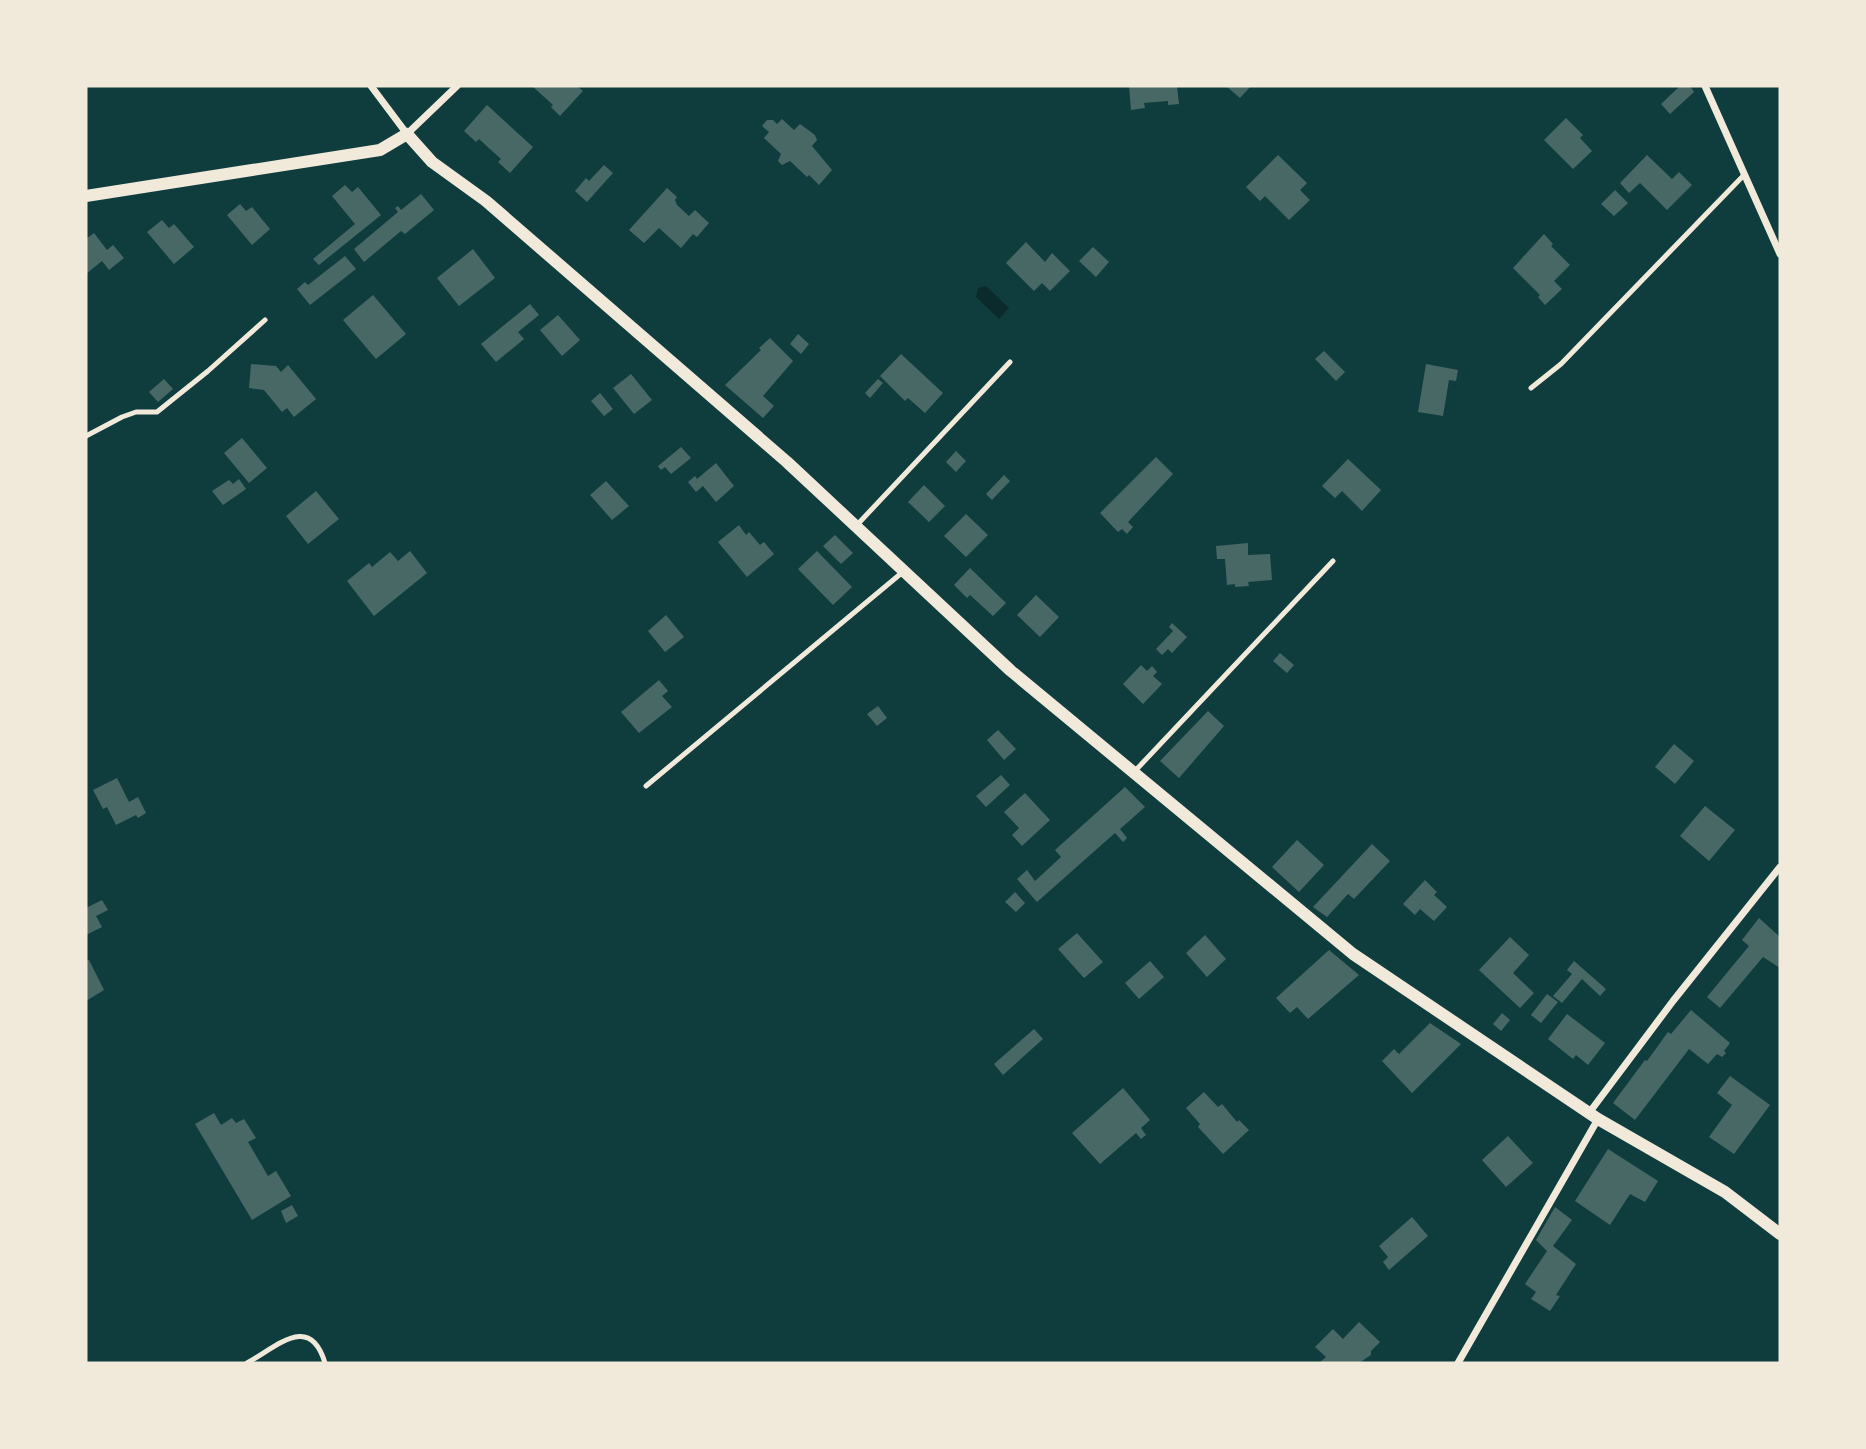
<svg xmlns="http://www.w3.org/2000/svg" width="1866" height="1449" viewBox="0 0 1866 1449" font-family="Montserrat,sans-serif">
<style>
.water{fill:#0a2a2b}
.building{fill:#486865}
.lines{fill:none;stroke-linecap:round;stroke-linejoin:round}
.service{stroke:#f1e9da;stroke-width:5}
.minor{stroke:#f1e9da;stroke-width:7}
.tertiary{stroke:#f1e9da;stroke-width:12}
</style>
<rect width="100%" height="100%" fill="#0f3d3e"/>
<path class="water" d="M986,286L1009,308L999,319L976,297L978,288Z"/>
<path class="building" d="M532,86H577L583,91L560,116L551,107L553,105Z
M1129,86H1177L1179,104L1168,105V101L1144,103L1145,108L1131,110Z
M1226,86H1251L1240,98Z
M1680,86H1690L1694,92L1670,114L1661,104Z
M487,105L533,147L510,173L498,162L501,159L479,139L476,142L464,131Z
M1566,118L1583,135L1580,138L1592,151L1573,169L1544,140Z
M782,119L794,130L800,124L815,135L817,140L812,146L832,170L819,185L809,175L807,177L790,161L782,165L778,161L781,154L764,138L769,132L762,126L767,120H773L777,124Z
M1278,155L1307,183L1300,190L1310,200L1289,220L1265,196L1260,201L1246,187Z
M1647,155L1672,179L1679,172L1692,185L1667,210L1640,183L1629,193L1620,183Z
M604,165L613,173L587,202L575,191L586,178L589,181Z
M345,185L352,192L358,187L381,215L319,265L313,259L355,224L332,196Z
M667,188L677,197L675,200L677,205L689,216L695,210L709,223L697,237L693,234L681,248L659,228L644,243L629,230Z
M1615,190L1628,203L1614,216L1601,204Z
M421,194L434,210L405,234L401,231L364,262L354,249L398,212L395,208L398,206L401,210Z
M240,204L246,211L252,207L270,229L252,245L227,215Z
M162,220L169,228L174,224L194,247L174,264L147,232Z
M94,233L107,250L113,245L124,258L109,270L102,261L86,274V239Z
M1544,234L1553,244L1551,246L1570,265L1554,281L1562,289L1545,305L1538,297L1540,295L1513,268Z
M1026,242L1045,262L1052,253L1070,271L1050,291L1042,283L1034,291L1006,263Z
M1093,247L1109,262L1096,277L1079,261Z
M473,249L495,278L459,306L437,278Z
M345,256L356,269L310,305L297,289L305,282L308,285Z
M373,295L406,334L376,359L343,320Z
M530,304L539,315L518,332L524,339L496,362L481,344Z
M558,315L580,340L562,356L540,330Z
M798,334L809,344L801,354L790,344Z
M770,338L793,361L763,396L774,406L763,418L725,385L761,350L759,348Z
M1324,351L1345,372L1336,381L1315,359Z
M901,354L943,393L925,413L908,398L905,401L880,376Z
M251,364L276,366L281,372L288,365L316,399L294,417L287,408L282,412L264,390L249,388Z
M1426,364L1458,370L1456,381L1449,380L1443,416L1418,412Z
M631,374L652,400L634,414L613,388Z
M164,379L173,389L158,402L149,392Z
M878,379L883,383L870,398L865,393Z
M600,393L613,409L604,416L591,401Z
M242,438L267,468L249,483L224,453Z
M681,447L691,458L671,474L665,467L661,470L658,466Z
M956,451L966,461L956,472L946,462Z
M1156,457L1173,474L1128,522L1133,527L1127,534L1122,529L1118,532L1100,513Z
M1348,459L1381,490L1362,511L1342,491L1335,498L1322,486Z
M716,463L734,486L716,502L703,486L696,492L688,482L695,476L697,479Z
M1004,475L1010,481L992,500L986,494Z
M239,479L246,489L223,505L212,491L229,480L233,484Z
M606,481L629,506L612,520L590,495Z
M924,485L945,506L929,522L908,502Z
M316,491L339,519L308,544L286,516Z
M966,514L988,535L966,557L944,536Z
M739,525L746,535L749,532L760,545L764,542L774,554L747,577L718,542Z
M835,535L853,553L841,564L823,546Z
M1248,543V555L1270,554L1272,580L1248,582L1249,586L1235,587V584L1227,585L1225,559H1217L1216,546Z
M410,551L427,573L374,616L347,581L369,563L372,567L390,552L398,561Z
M817,551L852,587L833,605L798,569Z
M970,568L1006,603L993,616L970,595L967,598L954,585Z
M1036,595L1059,617L1040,637L1017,615Z
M666,615L684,637L665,652L648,631Z
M1172,623L1187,637L1172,653L1168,649L1162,655L1156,649L1173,631L1169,627Z
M1280,653L1294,665L1287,673L1273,661Z
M1141,665L1147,671L1152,666L1157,672L1153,676L1162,684L1143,704L1123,684Z
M659,680L668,691L662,696L672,707L639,733L621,712Z
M878,706L887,718L877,726L867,714Z
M1208,711L1224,726L1179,778L1160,761Z
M998,730L1016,749L1004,760L987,740Z
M1674,744L1694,761L1675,784L1655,767Z
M1001,775L1010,785L986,807L976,796Z
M117,778L129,802L138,797L146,813L138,818L136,815L116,825L107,807L103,809L93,790Z
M1125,787L1145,807L1120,829L1127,838L1123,842L1115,833L1037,902L1017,879L1027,870L1035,881L1061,857L1055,850Z
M1025,793L1050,820L1022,846L1012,835L1019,828L1004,812Z
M1705,806L1735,830L1709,861L1680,836Z
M1297,840L1324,865L1299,892L1272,867Z
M1372,844L1390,861L1354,899L1348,894L1327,917L1313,907Z
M1425,880L1437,892L1434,895L1447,907L1434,921L1420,909L1415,915L1403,904Z
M1015,892L1025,903L1016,912L1005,902Z
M102,900L108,910L96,916L102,927L86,935V908Z
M1759,918L1780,937V968L1763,957L1720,1008L1707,997L1749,946L1742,940Z
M1077,933L1103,962L1084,978L1058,949Z
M1205,935L1226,959L1207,977L1186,953Z
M1510,937L1529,955L1513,973L1534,993L1520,1008L1479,970Z
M1329,950L1359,975L1308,1019L1297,1007L1290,1013L1276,998Z
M89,960L104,990L86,1001V961Z
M1150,961L1164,977L1139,999L1125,983Z
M1574,961L1606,989L1600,996L1582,979L1562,1003L1553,996L1572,974L1567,970Z
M1547,994L1558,1002L1541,1023L1531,1015Z
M1691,1010L1730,1043L1724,1051L1726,1053L1722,1057L1717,1054L1708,1064L1689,1049L1635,1120L1613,1103L1645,1060L1647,1061L1668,1032L1671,1034Z
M1502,1013L1510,1020L1501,1031L1493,1024Z
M1567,1014L1605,1043L1588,1065L1576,1055L1573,1059L1548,1039Z
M1430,1023L1461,1044L1412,1093L1382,1061L1394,1049L1399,1054Z
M1034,1029L1043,1039L1003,1075L994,1064Z
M1730,1076L1770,1105L1734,1154L1709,1137L1732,1105L1717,1093Z
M1123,1088L1150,1120L1141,1128L1146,1135L1141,1139L1136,1133L1100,1164L1072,1133Z
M1204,1092L1218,1107L1222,1104L1237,1122L1239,1120L1249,1130L1223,1154L1198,1127L1200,1124L1186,1108Z
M214,1113L221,1125L232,1118L236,1123L244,1119L256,1138L248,1142L268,1176L276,1171L291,1196L252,1220L195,1124Z
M1508,1136L1533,1163L1506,1187L1482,1160Z
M1608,1149L1658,1181L1645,1202L1630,1194L1610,1225L1575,1201Z
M292,1205L298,1216L286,1223L281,1211Z
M1555,1207L1572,1220L1553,1246L1576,1264L1556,1295L1560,1296L1550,1311L1531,1299L1536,1292L1525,1284L1547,1251L1536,1240Z
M1412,1217L1428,1236L1389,1270L1383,1262L1388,1257L1379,1246Z
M1359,1322L1380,1342L1371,1351V1355L1359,1363H1319L1326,1357L1315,1347L1333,1329L1343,1339Z"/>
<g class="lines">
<path class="service" d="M1531,388L1561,364L1744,175
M86,436L122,417L136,412H157L208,371L265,320
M856,526L1010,362
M1134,772L1333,561
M646,786L904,571
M247,1363C278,1346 310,1313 325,1363"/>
<path class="minor" d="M371,86L407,134L457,86
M1705,86L1780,254
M1589,1113L1673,1001L1780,867
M1458,1363L1598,1119"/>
<path class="tertiary" d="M86,196L380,150L407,134L432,162L486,201L787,462L1011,671L1353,954L1598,1119L1725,1192L1780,1234"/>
</g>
<rect width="1866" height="1449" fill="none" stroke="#f1e9da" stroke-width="175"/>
</svg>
